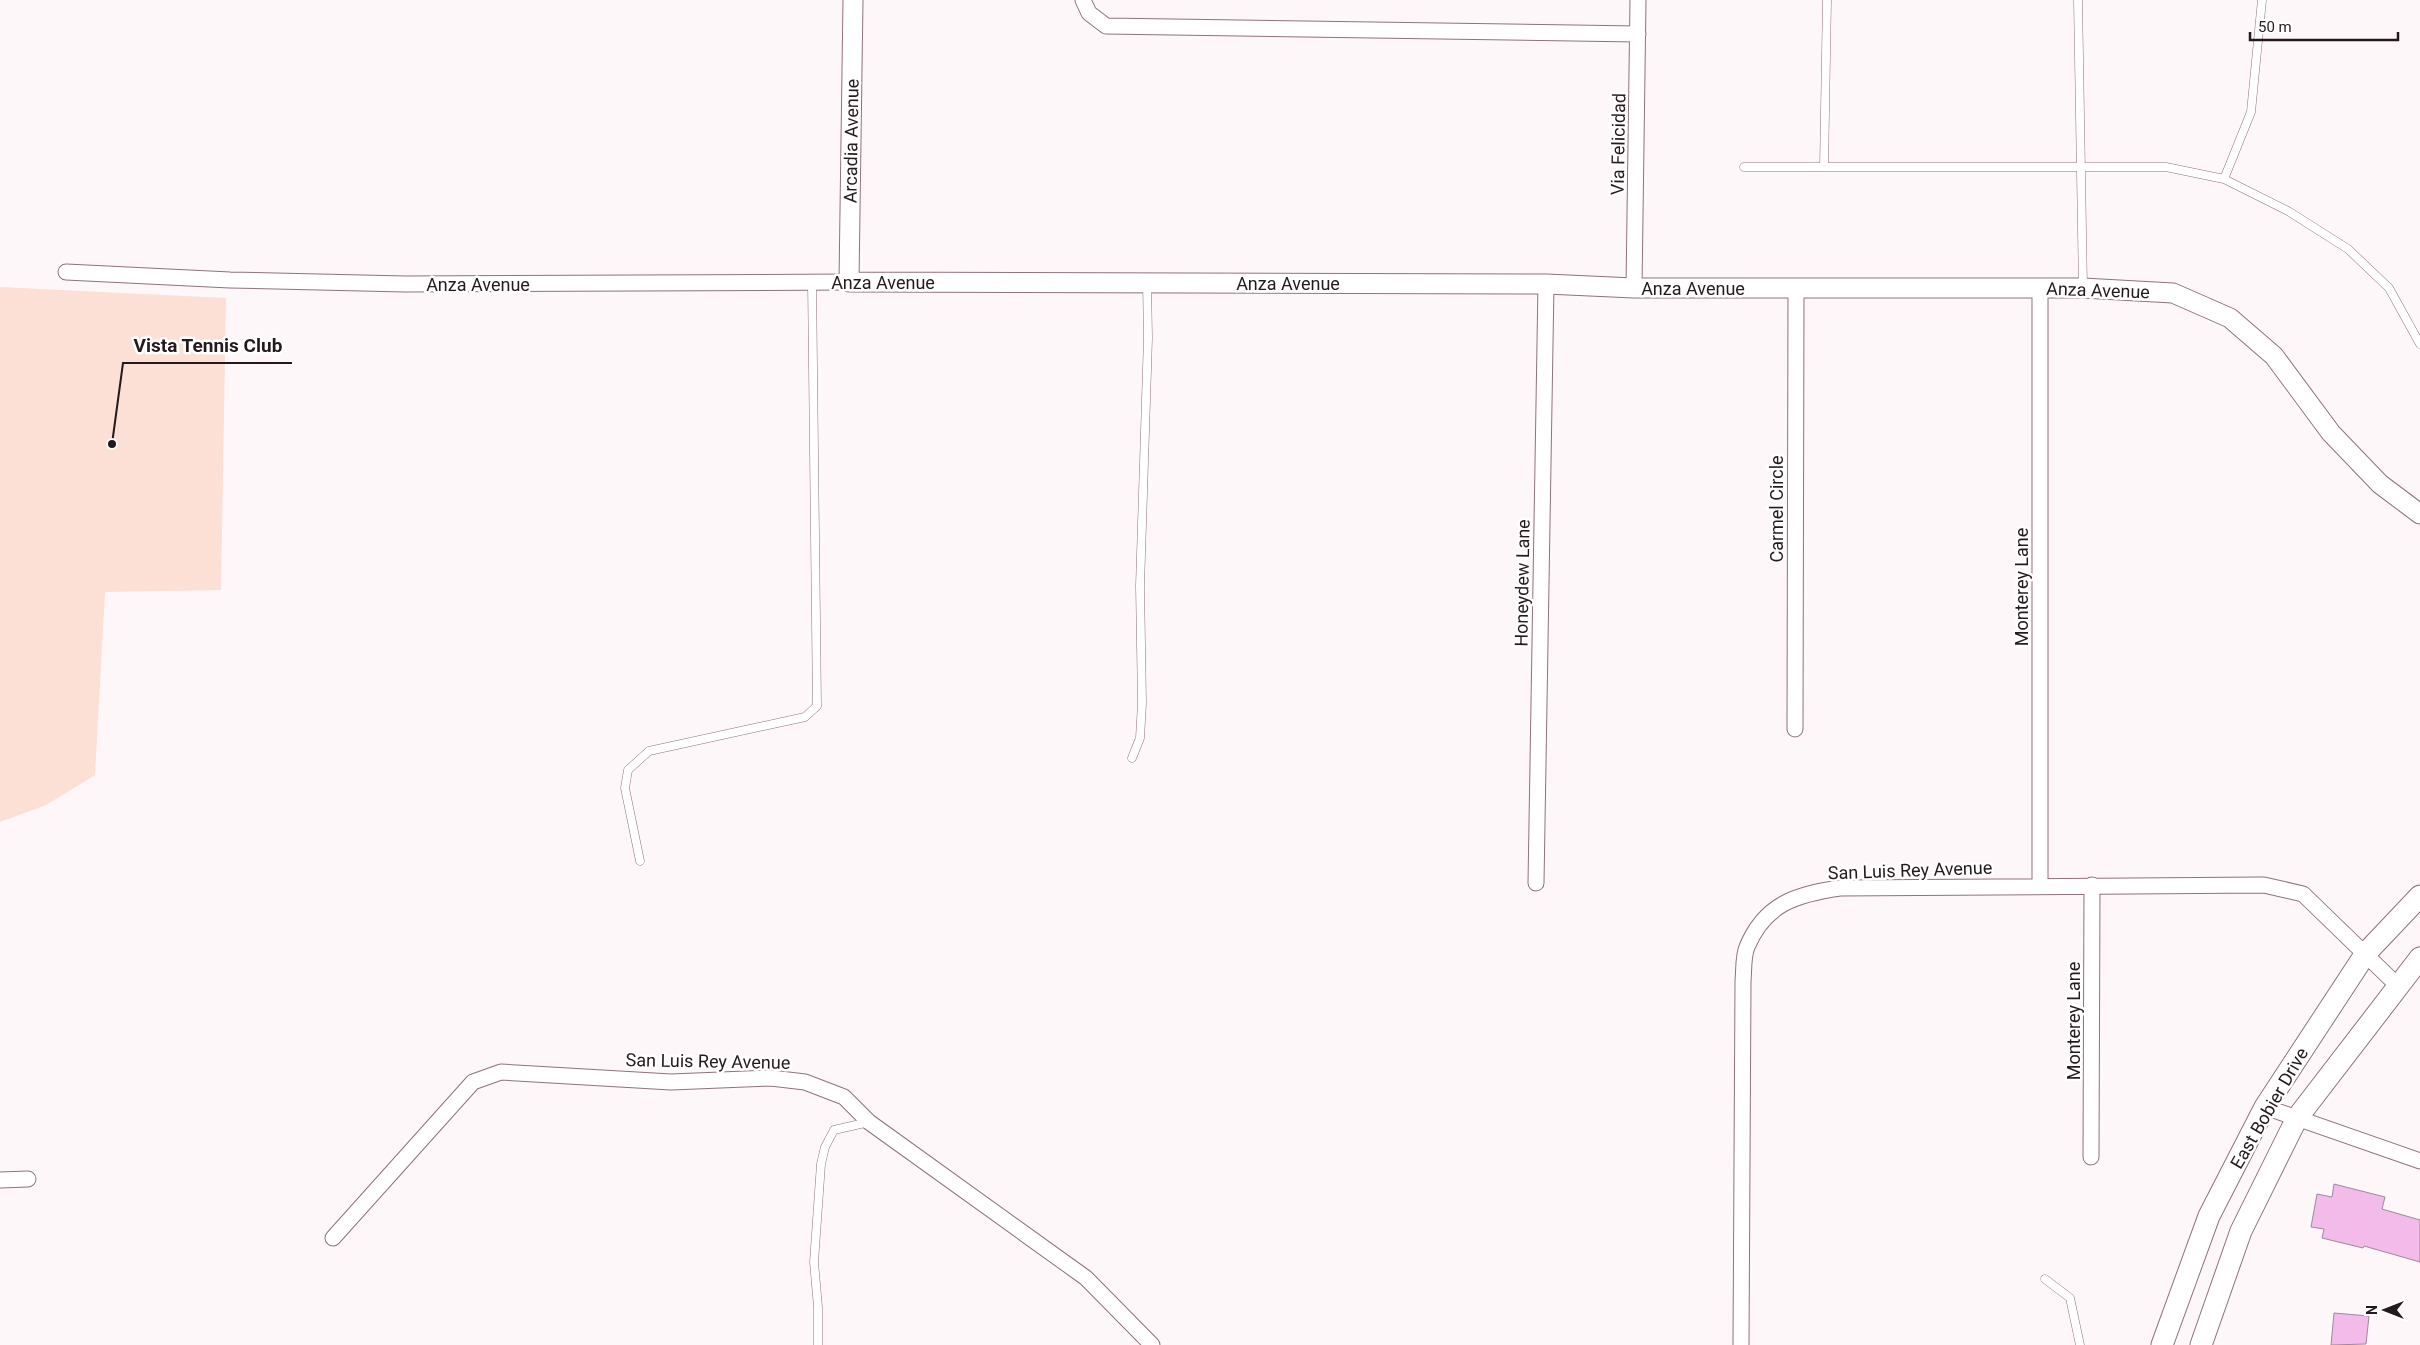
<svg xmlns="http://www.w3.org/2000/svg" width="2420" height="1345" viewBox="0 0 2420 1345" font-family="Roboto,sans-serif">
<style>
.green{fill:#fcdfd5}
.building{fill:#f3bbea;stroke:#9f889b}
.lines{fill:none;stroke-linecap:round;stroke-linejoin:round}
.service-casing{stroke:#8e727d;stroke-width:9}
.minor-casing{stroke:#8e727d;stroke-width:17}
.tertiary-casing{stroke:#8e727d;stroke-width:21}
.secondary-casing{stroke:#8e727d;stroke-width:23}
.service{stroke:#fff;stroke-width:8}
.minor{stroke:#fff;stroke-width:15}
.tertiary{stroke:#fff;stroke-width:19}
.secondary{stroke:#fff;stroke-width:21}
.labels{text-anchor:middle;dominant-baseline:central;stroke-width:5;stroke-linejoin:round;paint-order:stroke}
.street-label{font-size:18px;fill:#24191d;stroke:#fff}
.leader{fill:none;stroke:#24191d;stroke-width:2}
.callout-dot{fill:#24191d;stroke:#fff;stroke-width:2}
.callout-label{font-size:19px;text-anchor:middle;font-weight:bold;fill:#24191d;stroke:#fff;stroke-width:5;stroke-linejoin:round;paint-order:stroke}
</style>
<rect width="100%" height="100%" fill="#fef7f9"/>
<path class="green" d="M0,287L226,298L221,590L105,592L95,775L46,805L0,822Z"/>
<path class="building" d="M2334,1184L2385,1197L2382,1209L2420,1220V1262L2364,1246L2363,1248L2322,1238L2324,1229L2311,1227L2317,1194L2332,1197Z
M2334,1313L2369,1316L2366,1344L2331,1345Z"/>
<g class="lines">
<g class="service-casing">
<path id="service" d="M2078,0L2083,288
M1744,167H2166L2224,179L2288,211L2348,249L2389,288L2420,344
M1824,167L1827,0
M2224,179L2251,112L2262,0
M1132,758L1140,738L1142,703L1140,586L1148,338L1147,283
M640,861L625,788L628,770L649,751L805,717L817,706L812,282
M2045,1279L2070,1298L2080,1345
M818,1345V1307L814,1262L821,1164L825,1147L834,1130L869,1122"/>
</g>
<g class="minor-casing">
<path id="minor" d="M1083,0L1089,13L1106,26L1638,34
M66,272L230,280L405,284L849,282
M1634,288L1638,0
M2040,288V886
M1795,729L1796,288
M1536,883L1546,284
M2265,1107L2420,1161
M2091,1157L2092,885
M0,1180L28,1179
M333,1238L473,1082L501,1072L671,1082L771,1078L805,1082L844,1097L869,1122L1086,1278L1152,1345
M1741,1345L1743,981C1744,971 1743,956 1747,947C1765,903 1798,894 1840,888L2264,885L2303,894L2398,986"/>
</g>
<g class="tertiary-casing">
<path id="tertiary" d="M853,0L849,282L1546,284L1634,288H2083L2173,293L2230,318L2274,356L2331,433L2380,484L2420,514"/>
</g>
<g class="secondary-casing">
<path id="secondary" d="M2162,1345L2209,1216L2265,1107L2366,953L2420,896
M2201,1345L2241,1231L2297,1118L2420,958"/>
</g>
<use href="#service" class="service"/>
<use href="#minor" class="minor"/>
<use href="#tertiary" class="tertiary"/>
<use href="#secondary" class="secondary"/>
</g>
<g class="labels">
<g class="street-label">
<text transform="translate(851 141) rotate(-89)">Arcadia Avenue</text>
<text transform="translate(1618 144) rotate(-89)">Via Felicidad</text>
<text x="883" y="282">Anza Avenue</text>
<text x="1288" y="283">Anza Avenue</text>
<text x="478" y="284">Anza Avenue</text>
<text x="1693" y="288">Anza Avenue</text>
<text transform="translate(2098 290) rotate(2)">Anza Avenue</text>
<text transform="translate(1776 509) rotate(-90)">Carmel Circle</text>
<text transform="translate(1522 583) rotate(-89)">Honeydew Lane</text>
<text transform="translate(2021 587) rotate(-90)">Monterey Lane</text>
<text transform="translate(1910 870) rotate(-2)">San Luis Rey Avenue</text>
<text transform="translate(2073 1021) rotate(-90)">Monterey Lane</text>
<text transform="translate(708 1061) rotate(1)">San Luis Rey Avenue</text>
<text transform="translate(2269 1108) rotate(-60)">East Bobier Drive</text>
</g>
</g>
<path class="leader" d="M112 444L123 363H292"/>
<circle class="callout-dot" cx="112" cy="444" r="5"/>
<g class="callout-label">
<text x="208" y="352">Vista Tennis Club</text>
</g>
<g transform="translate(2385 1310) rotate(270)" stroke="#ffffff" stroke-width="4" paint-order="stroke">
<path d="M0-4L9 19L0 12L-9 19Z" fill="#24191d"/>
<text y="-8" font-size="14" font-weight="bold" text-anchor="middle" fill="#24191d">N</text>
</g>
<path d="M2250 32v8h148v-8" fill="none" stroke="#24191d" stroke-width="2.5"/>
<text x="2258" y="32" font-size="15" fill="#24191d" stroke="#ffffff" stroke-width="4" paint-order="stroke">50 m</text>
</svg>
